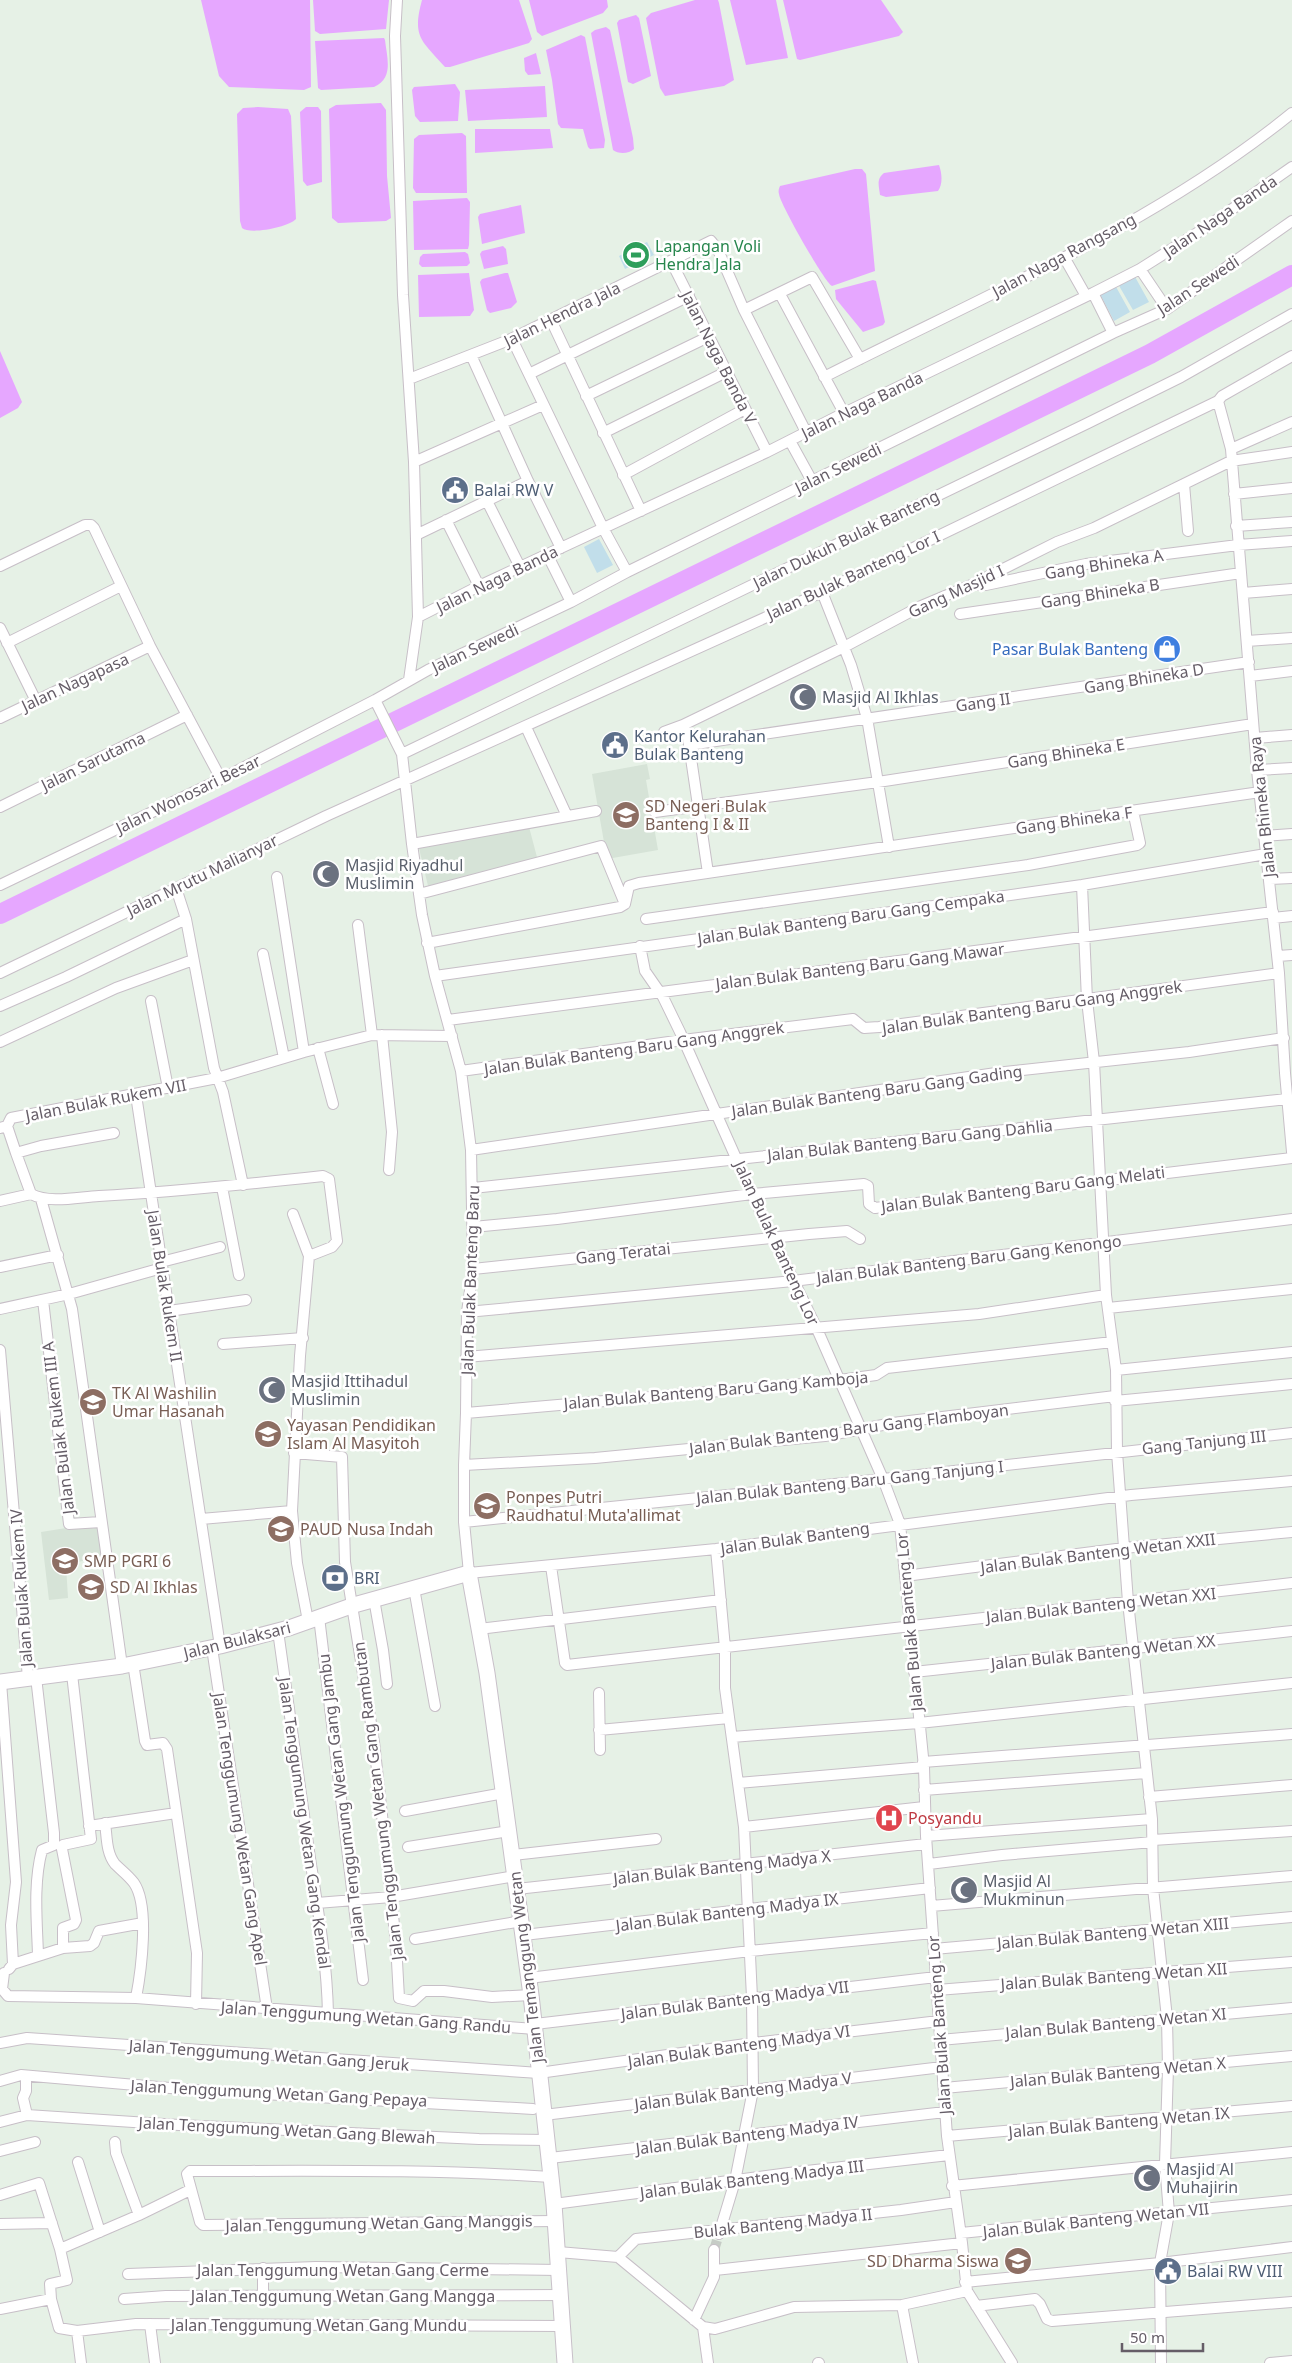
<svg xmlns="http://www.w3.org/2000/svg" width="1292" height="2363" viewBox="0 0 1292 2363" font-family="'Noto Sans',sans-serif">
<style>
.education{fill:#d6e3d7}
.green{fill:#c1deea}
.water{fill:#e6a7ff}
.lines{fill:none;stroke-linecap:round;stroke-linejoin:round}
.river{stroke:#e6a7ff;stroke-width:20}
.street-tunnel{stroke:#c6ccc6;stroke-width:10;stroke-dasharray:10 5;stroke-linecap:butt}
.street-casing{stroke:#c7bfc7;stroke-width:12}
.secondary-casing{stroke:#c8c0c9;stroke-width:17}
.street{stroke:#fff;stroke-width:10}
.secondary{stroke:#fff;stroke-width:15}
.labels{text-anchor:middle;dominant-baseline:central;stroke-width:5;stroke-linejoin:round;paint-order:stroke}
.street-label{font-size:16px;fill:#655d67;stroke:#fff}
.leisure-label{font-size:16px;fill:#27864d;stroke:#fff;text-anchor:start}
.service-label{font-size:16px;fill:#4e5e75;stroke:#fff;text-anchor:start}
.shop-label{font-size:16px;fill:#366cbe;stroke:#fff;text-anchor:end}
.worship-label{font-size:16px;fill:#5b616d;stroke:#fff;text-anchor:start}
.education-label{font-size:16px;fill:#785e54;stroke:#fff;text-anchor:start}
.health-label{font-size:16px;fill:#be3a42;stroke:#fff;text-anchor:start}
</style>
<rect width="100%" height="100%" fill="#e6f1e6"/>
<path class="education" d="M647,764L650,779L646,780L658,850L607,859L592,774Z
M528,823L538,861L429,890L418,844Z
M98,1523L103,1556L66,1565L68,1598L49,1600L41,1532Z"/>
<path class="green" d="M647,242L654,255L625,269L619,256Z
M1134,275L1149,302L1133,310L1118,284Z
M1115,285L1130,312L1114,321L1100,294Z
M599,539L613,565L597,573L584,547Z"/>
<path class="water" d="M201,0H310L311,87L304,90L229,87L219,76Z
M313,0H389L386,29L320,34L315,31Z
M422,0H519L532,39L529,43L450,67H445C421,40 412,37 422,0Z
M529,0H607L608,7L603,13L542,36L537,32Z
M695,0H718L719,3L734,80L724,86L665,96L660,88L646,18L651,13Z
M730,0H776L788,58L746,65Z
M783,0H881L903,32L899,36L800,60L797,59Z
M636,15L639,18L651,76L633,84L628,82L617,23L619,20Z
M606,27L610,30L633,138L634,149C629,154 618,154 613,150L591,33L595,30Z
M581,35L585,37L605,140L604,148L590,149L588,147L583,129L561,128L558,124L552,80L546,50Z
M384,38L385,40C387,58 394,78 374,87L321,90L318,88L315,41Z
M536,53L541,74L528,75L525,71L524,58Z
M455,84L460,92L458,121L420,122L415,116L412,90L414,87Z
M545,86L547,117L468,121L465,90Z
M381,103L386,110L387,176L391,218L386,221L338,223L332,218L329,109L336,105Z
M258,107L288,109L291,116L296,219C289,227 250,235 242,228L240,221L237,114L243,108Z
M306,107H318L321,111L322,182L307,186L303,181L300,112Z
M475,129H550L553,148L475,153Z
M462,133L466,136L467,193H416L413,188L414,139L419,135Z
M939,165C942,173 943,184 938,191L886,197L880,195C879,186 876,179 884,173Z
M855,169H862L866,174L875,271L832,286C825,283 780,204 779,194C778,191 779,188 780,186Z
M467,198L470,202L469,245L468,249L414,250L413,201Z
M521,205L525,233L482,244L478,217L480,214Z
M503,246L506,249L508,264L484,269L480,254L482,251Z
M465,252L468,254L470,263L467,266L422,267L419,264L420,257L423,254Z
M469,273L474,310L470,316L419,317L418,275Z
M505,273H508L517,302L511,308L490,313L487,310L480,282L482,279Z
M873,280L876,281L885,322L883,325L863,332L836,299L835,290Z
M0,351L22,402L18,408L0,418Z"/>
<g class="lines">
<path class="river" d="M0,914L1150,354L1292,275"/>
<path class="street-tunnel" d="M714,2250L719,2234"/>
<g class="street-casing">
<path id="street" d="M397,0L395,36L403,295L414,462L418,617L409,680
M1064,257L1086,296
M671,261L767,452
M1140,269L1167,309
M1093,293L1113,333
M780,294L844,413
M744,310L812,277L860,359
M551,320L641,511
M512,339L603,528L627,572
M471,355L528,481L561,548
M529,374L689,296
M824,377C983,296 1153,226 1292,113
M409,379L509,340L711,241L718,250L744,310L806,432
M586,396L708,337
M1218,401L1231,449L1257,770L1279,973L1285,1073L1292,1152
M603,433L726,372
M790,441L812,481
M1231,449L1292,422
M414,462L543,405
M623,475L745,409
M1184,484L1188,531
M1234,494L1292,488
M487,501L520,567
M446,520L479,586
M1236,526L1292,522
M416,535L528,481
M547,554L571,602
M0,566L85,525H91L94,528L150,646L221,779
M972,585H986L1086,564L1238,545L1292,541
M822,592L851,665L867,718L889,847
M1243,593L1292,589
M960,614L1241,573
M418,617L479,586L767,452L844,413L1093,293L1140,269L1208,226L1292,167
M0,628L36,701
M1247,641L1292,638
M7,643L121,586
M1250,676L1292,671
M375,700L402,754L412,844L422,915L435,976L461,1071L471,1150L473,1269L467,1312L466,1413L464,1465V1522L469,1573L716,1549L1131,1495L1292,1481
M0,718L150,646
M683,725L688,738L708,873
M526,727L567,816
M664,732L683,725L844,647L921,606L971,585L1057,542L1094,528L1231,461L1292,452
M1255,738L1292,735
M689,745L1249,662
M402,754L1088,423L1181,377L1292,314
M1257,770L1292,768
M0,807L187,715
M655,812L878,782L1253,724
M1264,836L1292,834
M412,844L596,811
M277,877L304,1052
M1270,879L1292,878
M0,885L221,779L375,700L428,670L571,602L627,572L1113,333L1167,309L1292,221
M1082,885L1087,1000L1094,1062L1106,1295L1116,1370L1117,1452L1128,1602L1152,1819L1153,1888L1167,2018L1168,2068L1165,2164L1169,2213L1160,2263L1161,2363
M176,888L186,919L214,1068L223,1092L243,1185
M419,894L601,846L625,904
M1273,918L1292,916
M646,919L1028,865L1137,845L1140,843L1133,811
M358,925L372,1035
M427,943L620,907L625,904L629,886L639,883L1260,792
M640,946L645,971L663,997L680,1032L752,1194L817,1329L883,1479L900,1524L924,1767L926,1836L947,2136L962,2243L967,2291L1012,2363
M263,954L284,1058
M1278,956L1292,955
M0,973L326,816L822,592L1218,401L1222,396L1292,356
M435,976L1082,885L1266,854
M151,1001L168,1088
M0,1006L66,977L186,919
M448,1020L1273,912
M382,1035L392,1132L389,1170
M0,1042L116,988L193,960
M318,1048L333,1104
M461,1071L683,1040L853,1019L864,1028L879,1027L1279,973
M136,1095L220,1646
M7,1126L16,1153
M0,1128L7,1126L11,1118L217,1078L304,1052L372,1035L452,1036
M471,1150L996,1073L1189,1052L1284,1038
M222,1187L239,1275
M473,1188L1287,1099
M31,1194L16,1153L41,1146L114,1133
M41,1199L72,1309L122,1666
M0,1201L31,1194C50,1204 78,1197 99,1196C174,1192 249,1184 323,1176L329,1179L337,1241L332,1247L309,1256L300,1356L292,1511L297,1563L308,1621
M293,1214L309,1256
M473,1227L557,1219L752,1194L864,1184L868,1186L869,1204L875,1208L1292,1158
M161,1262L220,1247
M0,1267L58,1255
M473,1269L809,1234L847,1231L860,1239
M43,1300L69,1524L101,1522
M1108,1308L1292,1289
M0,1309L69,1294L162,1268
M169,1311L246,1300
M467,1312L793,1281L1292,1219
M223,1344L303,1338
M0,1350L28,1678
M466,1357L979,1314L1106,1295
M1116,1370L1292,1352
M1115,1401L1292,1384
M466,1413L825,1382L876,1375L887,1368L1112,1342
M294,1453L342,1457L345,1562L374,1742L396,1943L399,1998L413,2001L424,1991H444L492,1997L531,1995
M464,1465L595,1458L825,1436L893,1423L1115,1396
M201,1519L292,1511
M464,1522L883,1479L1292,1433
M716,1549L725,1648V1688L744,1827L752,1998L753,2090L735,2181L719,2234
M551,1566L565,1663L567,1665L1292,1583
M905,1576L1124,1548L1292,1532
M414,1588L435,1706
M374,1599L383,1650L387,1684
M319,1617L363,1980
M479,1629L721,1600
M278,1631C289,1707 299,1783 310,1858C318,1910 327,1962 328,2014
M212,1648L267,2009
M133,1663L145,1741L147,1745L163,1743L167,1749L197,1953L196,2004
M914,1672L1292,1631
M36,1677L54,1833V1845L42,1850C33,1884 37,1921 38,1955
M1,1682L16,1882L11,1925L13,1964
M599,1693L600,1750
M599,1730L729,1718
M732,1737L919,1723L1292,1683
M923,1762L1292,1734
M738,1783L924,1767
M924,1790L1146,1773
M1149,1797L1292,1785
M405,1811L504,1793
M105,1823C107,1836 106,1853 115,1864C121,1870 129,1876 134,1883C150,1906 141,1972 136,1998
M89,1826L176,1813
M744,1827L924,1807
M926,1836L1152,1819
M1153,1840L1292,1831
M408,1847L509,1831
M513,1855L656,1839
M929,1864L1002,1855L1153,1842
M517,1889L926,1844
M317,1903L391,1897L515,1876
M931,1906L1292,1876
M524,1935L930,1888
M415,1939L522,1921
M63,1948V1928L74,1924L76,1920L62,1849L63,1845L91,1839L72,1674
M934,1949L1292,1917
M9,1969L13,1964L63,1948L90,1946L94,1943L99,1931L143,1923
M4,1973L2,1989L8,1996L136,1998L535,2029
M529,1978L750,1951L933,1933
M937,1990L1292,1962
M535,2024L936,1977
M940,2040L1292,2008
M0,2043L27,2038L539,2073L753,2043L939,2021
M26,2076V2091L23,2098L27,2115
M0,2081L21,2075L193,2090L533,2109
M944,2088L1292,2056
M544,2115L942,2067
M0,2122L27,2115L179,2125L479,2139L547,2140
M947,2136L1292,2106
M115,2142L116,2153L139,2215
M0,2151L35,2142
M550,2158L945,2112
M78,2162L100,2232
M551,2177C431,2169 311,2171 190,2171L187,2174L200,2222L203,2225L555,2221
M952,2186L1292,2152
M0,2195L39,2183L60,2249
M554,2204L789,2173L949,2155
M0,2224L52,2223
M961,2233L1292,2200
M558,2252L618,2257L703,2327L715,2329L794,2307L902,2305L967,2291
M618,2257L636,2239L901,2210L956,2202
M263,2268V2296
M715,2270L962,2243
M128,2274L316,2267L559,2270
M965,2282L1160,2263L1292,2247
M124,2299L166,2296L562,2295
M902,2305L913,2363
M976,2306L1035,2299L1040,2304L1047,2319L1052,2321L1292,2302
M0,2309L51,2299
M694,2320L714,2277V2250
M150,2324L155,2363
M703,2327L708,2363
M77,2331L136,2324L562,2326
M81,2363L77,2331L59,2328L51,2299L50,2284L67,2280L60,2249L139,2215L190,2190
M818,2363H819
M1270,2363L1292,2361"/>
</g>
<g class="secondary-casing">
<path id="secondary" d="M0,1682L122,1666L220,1646L289,1628L354,1605L469,1573L487,1673L531,1995L554,2204L565,2363"/>
</g>
<use href="#street" class="street"/>
<use href="#secondary" class="secondary"/>
</g>
<defs>
<g id="stadium-disc" transform="scale(1.4375)"><circle r="9.5" fill="#2e9e5b" stroke="#fff"/><path d="M0-5a6.5 5 0 1 0 0 10a6.5 5 0 1 0 0-10ZM-3.5-1.8h7v3.6h-7Z" fill="#fff"/></g>
<g id="civic-disc" transform="scale(1.4375)"><circle r="9.5" fill="#5c6f8a" stroke="#fff"/><path d="M-.6-6.5H3V-4.5H.6V-3L4-1V1h2V6H-6V1h2V-1L-.6-3ZM-1.2 2.5V6h2.4V2.5Z" fill="#fff"/></g>
<g id="shop-disc" transform="scale(1.4375)"><circle r="9.5" fill="#3f7fe0" stroke="#fff"/><path d="M-5-2.5h2.3a2.7 3.5 0 0 1 5.4 0H5L5.5 6h-11ZM-1.5-2.5h3a1.5 2.3 0 0 0-3 0Z" fill="#fff"/></g>
<g id="mosque-disc" transform="scale(1.4375)"><circle r="9.5" fill="#6b7280" stroke="#fff"/><path d="M3.5-4.9A6 6 0 1 0 3.5 4.9A5 5 0 1 1 3.5-4.9Z" fill="#fff"/></g>
<g id="school-disc" transform="scale(1.4375)"><circle r="9.5" fill="#8d6e63" stroke="#fff"/><path d="M0-5L7-2L0 1L-7-2ZM-4 1L0 2.5L4 1V4Q0 6-4 4Z" fill="#fff"/></g>
<g id="bank-disc" transform="scale(1.4375)"><circle r="9.5" fill="#5c6f8a" stroke="#fff"/><path d="M-6-4H6V4H-6ZM0-2.3a2.3 2.3 0 1 0 0 4.6a2.3 2.3 0 1 0 0-4.6Z" fill="#fff"/></g>
<g id="hospital-disc" transform="scale(1.4375)"><circle r="9.5" fill="#e0444e" stroke="#fff"/><path d="M-5-5h3v3.5h4V-5h3V5h-3V1.5h-4V5h-3Z" fill="#fff"/></g>
</defs>
<g fill-rule="evenodd">
<use href="#stadium-disc" x="636" y="255"/>
<use href="#civic-disc" x="455" y="490"/>
<use href="#shop-disc" x="1167" y="649"/>
<use href="#mosque-disc" x="803" y="697"/>
<use href="#civic-disc" x="615" y="745"/>
<use href="#school-disc" x="626" y="815"/>
<use href="#mosque-disc" x="326" y="874"/>
<use href="#mosque-disc" x="272" y="1390"/>
<use href="#school-disc" x="93" y="1402"/>
<use href="#school-disc" x="268" y="1434"/>
<use href="#school-disc" x="487" y="1506"/>
<use href="#school-disc" x="281" y="1529"/>
<use href="#school-disc" x="65" y="1561"/>
<use href="#bank-disc" x="335" y="1578"/>
<use href="#school-disc" x="91" y="1587"/>
<use href="#hospital-disc" x="889" y="1818"/>
<use href="#mosque-disc" x="964" y="1890"/>
<use href="#mosque-disc" x="1147" y="2178"/>
<use href="#school-disc" x="1018" y="2261"/>
<use href="#civic-disc" x="1168" y="2271"/>
</g>
<g class="labels">
<g class="street-label">
<text transform="translate(1220 216) rotate(-34)">Jalan Naga Banda</text>
<text transform="translate(1064 255) rotate(-28)">Jalan Naga Rangsang</text>
<text transform="translate(1198 285) rotate(-33)">Jalan Sewedi</text>
<text transform="translate(562 314) rotate(-26)">Jalan Hendra Jala</text>
<text transform="translate(719 357) rotate(63)">Jalan Naga Banda V</text>
<text transform="translate(862 405) rotate(-26)">Jalan Naga Banda</text>
<text transform="translate(838 468) rotate(-26)">Jalan Sewedi</text>
<text transform="translate(846 539) rotate(-26)">Jalan Dukuh Bulak Banteng</text>
<text transform="translate(1104 564) rotate(-9)">Gang Bhineka A</text>
<text transform="translate(853 575) rotate(-25)">Jalan Bulak Banteng Lor I</text>
<text transform="translate(497 579) rotate(-26)">Jalan Naga Banda</text>
<text transform="translate(956 591) rotate(-25)">Gang Masjid I</text>
<text transform="translate(1100 593) rotate(-9)">Gang Bhineka B</text>
<text transform="translate(475 648) rotate(-25)">Jalan Sewedi</text>
<text transform="translate(1144 678) rotate(-9)">Gang Bhineka D</text>
<text transform="translate(75 682) rotate(-25)">Jalan Nagapasa</text>
<text transform="translate(983 702) rotate(-8)">Gang II</text>
<text transform="translate(1066 753) rotate(-9)">Gang Bhineka E</text>
<text transform="translate(93 761) rotate(-26)">Jalan Sarutama</text>
<text transform="translate(188 794) rotate(-26)">Jalan Wonosari Besar</text>
<text transform="translate(1262 807) rotate(-96)">Jalan Bhineka Raya</text>
<text transform="translate(1074 820) rotate(-8)">Gang Bhineka F</text>
<text transform="translate(202 875) rotate(-26)">Jalan Mrutu Malianyar</text>
<text transform="translate(851 917) rotate(-8)">Jalan Bulak Banteng Baru Gang Cempaka</text>
<text transform="translate(860 966) rotate(-7)">Jalan Bulak Banteng Baru Gang Mawar</text>
<text transform="translate(1032 1007) rotate(-8)">Jalan Bulak Banteng Baru Gang Anggrek</text>
<text transform="translate(634 1048) rotate(-8)">Jalan Bulak Banteng Baru Gang Anggrek</text>
<text transform="translate(877 1091) rotate(-8)">Jalan Bulak Banteng Baru Gang Gading</text>
<text transform="translate(106 1100) rotate(-11)">Jalan Bulak Rukem VII</text>
<text transform="translate(910 1140) rotate(-6)">Jalan Bulak Banteng Baru Gang Dahlia</text>
<text transform="translate(1023 1189) rotate(-7)">Jalan Bulak Banteng Baru Gang Melati</text>
<text transform="translate(777 1243) rotate(65)">Jalan Bulak Banteng Lor</text>
<text transform="translate(623 1253) rotate(-6)">Gang Teratai</text>
<text transform="translate(969 1259) rotate(-7)">Jalan Bulak Banteng Baru Gang Kenongo</text>
<text transform="translate(470 1280) rotate(-88)">Jalan Bulak Banteng Baru</text>
<text transform="translate(165 1286) rotate(81)">Jalan Bulak Rukem II</text>
<text transform="translate(716 1390) rotate(-5)">Jalan Bulak Banteng Baru Gang Kamboja</text>
<text transform="translate(58 1428) rotate(-97)">Jalan Bulak Rukem III A</text>
<text transform="translate(849 1429) rotate(-7)">Jalan Bulak Banteng Baru Gang Flamboyan</text>
<text transform="translate(1204 1442) rotate(-6)">Gang Tanjung III</text>
<text transform="translate(850 1482) rotate(-6)">Jalan Bulak Banteng Baru Gang Tanjung I</text>
<text transform="translate(795 1538) rotate(-8)">Jalan Bulak Banteng</text>
<text transform="translate(1098 1553) rotate(-7)">Jalan Bulak Banteng Wetan XXII</text>
<text transform="translate(21 1588) rotate(-94)">Jalan Bulak Rukem IV</text>
<text transform="translate(1101 1605) rotate(-6)">Jalan Bulak Banteng Wetan XXI</text>
<text transform="translate(909 1622) rotate(-95)">Jalan Bulak Banteng Lor</text>
<text transform="translate(237 1640) rotate(-14)">Jalan Bulaksari</text>
<text transform="translate(1103 1652) rotate(-6)">Jalan Bulak Banteng Wetan XX</text>
<text transform="translate(341 1798) rotate(-97)">Jalan Tenggumung Wetan Gang Jambu</text>
<text transform="translate(378 1801) rotate(-97)">Jalan Tenggumung Wetan Gang Rambutan</text>
<text transform="translate(305 1823) rotate(82)">Jalan Tenggumung Wetan Gang Kendal</text>
<text transform="translate(240 1829) rotate(81)">Jalan Tenggumung Wetan Gang Apel</text>
<text transform="translate(722 1867) rotate(-6)">Jalan Bulak Banteng Madya X</text>
<text transform="translate(727 1912) rotate(-7)">Jalan Bulak Banteng Madya IX</text>
<text transform="translate(1113 1933) rotate(-5)">Jalan Bulak Banteng Wetan XIII</text>
<text transform="translate(526 1967) rotate(-97)">Jalan Temanggung Wetan</text>
<text transform="translate(1114 1976) rotate(-4)">Jalan Bulak Banteng Wetan XII</text>
<text transform="translate(735 2000) rotate(-7)">Jalan Bulak Banteng Madya VII</text>
<text transform="translate(366 2017) rotate(4)">Jalan Tenggumung Wetan Gang Randu</text>
<text transform="translate(1116 2023) rotate(-5)">Jalan Bulak Banteng Wetan XI</text>
<text transform="translate(939 2025) rotate(-94)">Jalan Bulak Banteng Lor</text>
<text transform="translate(739 2046) rotate(-8)">Jalan Bulak Banteng Madya VI</text>
<text transform="translate(269 2055) rotate(4)">Jalan Tenggumung Wetan Gang Jeruk</text>
<text transform="translate(1118 2072) rotate(-5)">Jalan Bulak Banteng Wetan X</text>
<text transform="translate(743 2091) rotate(-7)">Jalan Bulak Banteng Madya V</text>
<text transform="translate(279 2093) rotate(3)">Jalan Tenggumung Wetan Gang Pepaya</text>
<text transform="translate(1119 2122) rotate(-5)">Jalan Bulak Banteng Wetan IX</text>
<text transform="translate(287 2130) rotate(3)">Jalan Tenggumung Wetan Gang Blewah</text>
<text transform="translate(747 2135) rotate(-7)">Jalan Bulak Banteng Madya IV</text>
<text transform="translate(752 2179) rotate(-7)">Jalan Bulak Banteng Madya III</text>
<text transform="translate(1096 2220) rotate(-6)">Jalan Bulak Banteng Wetan VII</text>
<text transform="translate(379 2223) rotate(-1)">Jalan Tenggumung Wetan Gang Manggis</text>
<text transform="translate(783 2223) rotate(-6)">Bulak Banteng Madya II</text>
<text x="343" y="2270">Jalan Tenggumung Wetan Gang Cerme</text>
<text x="343" y="2296">Jalan Tenggumung Wetan Gang Mangga</text>
<text x="319" y="2325">Jalan Tenggumung Wetan Gang Mundu</text>
</g>
<g class="leisure-label">
<text x="655" y="246">Lapangan Voli<tspan x="655" dy="18">Hendra Jala</tspan></text>
</g>
<g class="service-label">
<text x="474" y="490">Balai RW V</text>
<text x="634" y="736">Kantor Kelurahan<tspan x="634" dy="18">Bulak Banteng</tspan></text>
<text x="354" y="1578">BRI</text>
<text x="1187" y="2271">Balai RW VIII</text>
</g>
<g class="shop-label">
<text x="1148" y="649">Pasar Bulak Banteng</text>
</g>
<g class="worship-label">
<text x="822" y="697">Masjid Al Ikhlas</text>
<text x="345" y="865">Masjid Riyadhul<tspan x="345" dy="18">Muslimin</tspan></text>
<text x="291" y="1381">Masjid Ittihadul<tspan x="291" dy="18">Muslimin</tspan></text>
<text x="983" y="1881">Masjid Al<tspan x="983" dy="18">Mukminun</tspan></text>
<text x="1166" y="2169">Masjid Al<tspan x="1166" dy="18">Muhajirin</tspan></text>
</g>
<g class="education-label">
<text x="645" y="806">SD Negeri Bulak<tspan x="645" dy="18">Banteng I &amp; II</tspan></text>
<text x="112" y="1393">TK Al Washilin<tspan x="112" dy="18">Umar Hasanah</tspan></text>
<text x="287" y="1425">Yayasan Pendidikan<tspan x="287" dy="18">Islam Al Masyitoh</tspan></text>
<text x="506" y="1497">Ponpes Putri<tspan x="506" dy="18">Raudhatul Muta'allimat</tspan></text>
<text x="300" y="1529">PAUD Nusa Indah</text>
<text x="84" y="1561">SMP PGRI 6</text>
<text x="110" y="1587">SD Al Ikhlas</text>
<text x="999" y="2261" text-anchor="end">SD Dharma Siswa</text>
</g>
<g class="health-label">
<text x="908" y="1818">Posyandu</text>
</g>
</g>
<path d="M1122 2343v8h81v-8" fill="none" stroke="#655d67" stroke-width="2.5"/>
<text x="1130" y="2343" font-size="15" fill="#655d67" stroke="#ffffff" stroke-width="4" paint-order="stroke">50 m</text>
</svg>
